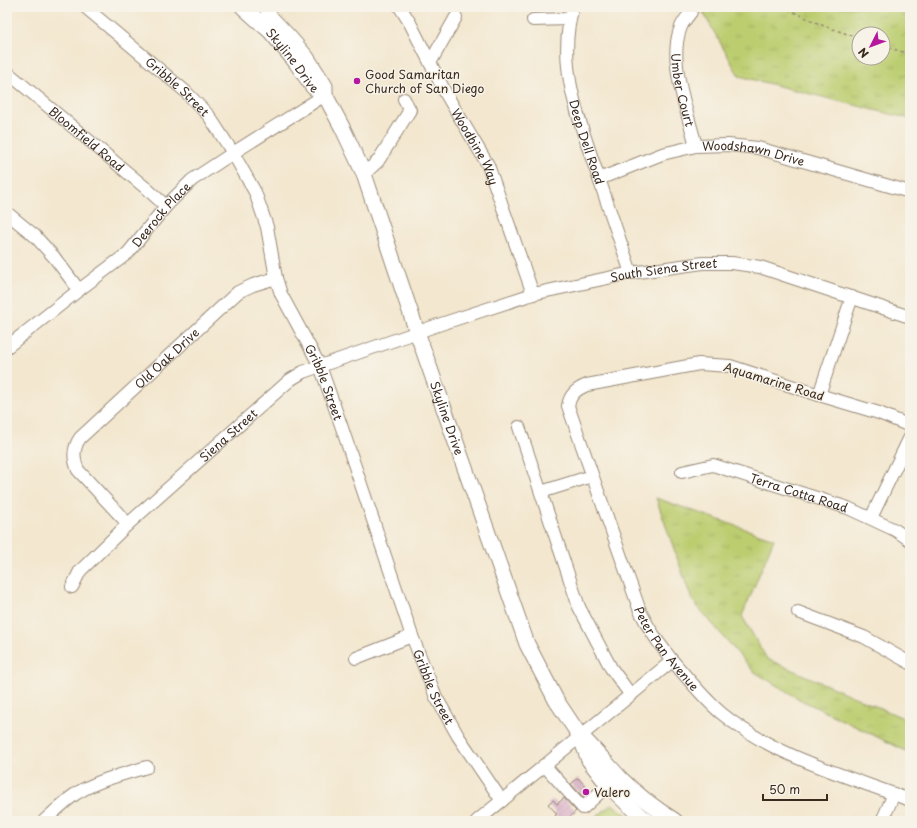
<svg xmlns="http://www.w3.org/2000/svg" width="917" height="828" viewBox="0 0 917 828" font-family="'Playpen Sans',sans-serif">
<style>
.grass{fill:url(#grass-tufts);stroke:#7c7c47;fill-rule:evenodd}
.green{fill:#bccd70;stroke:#7c7c47}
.building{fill:url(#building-hatch)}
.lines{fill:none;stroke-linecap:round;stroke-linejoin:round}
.minor-casing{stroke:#978876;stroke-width:14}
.major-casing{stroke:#978876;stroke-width:17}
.path{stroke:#978876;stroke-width:1.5;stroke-dasharray:3 3;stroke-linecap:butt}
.minor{stroke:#fff;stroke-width:12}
.major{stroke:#fff;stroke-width:15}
.poi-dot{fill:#b5179e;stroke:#f7f3e8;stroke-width:1.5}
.labels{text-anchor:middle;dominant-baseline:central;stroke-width:3;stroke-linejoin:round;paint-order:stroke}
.street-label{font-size:12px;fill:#3b2a1e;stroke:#f7f3e8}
.poi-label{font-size:12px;fill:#3b2a1e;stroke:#f7f3e8;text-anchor:start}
</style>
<defs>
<pattern id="grass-tufts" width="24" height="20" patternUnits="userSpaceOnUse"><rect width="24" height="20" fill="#bccd70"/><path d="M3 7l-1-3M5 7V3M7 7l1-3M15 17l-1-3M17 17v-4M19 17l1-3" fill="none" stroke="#a2b061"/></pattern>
<pattern id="building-hatch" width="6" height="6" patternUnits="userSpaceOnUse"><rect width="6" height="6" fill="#d6a8c3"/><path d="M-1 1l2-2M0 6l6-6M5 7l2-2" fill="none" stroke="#af899e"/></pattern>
</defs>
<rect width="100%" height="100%" fill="#f7f3e8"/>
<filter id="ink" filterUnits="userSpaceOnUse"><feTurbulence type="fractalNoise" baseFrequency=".025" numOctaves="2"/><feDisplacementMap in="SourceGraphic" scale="8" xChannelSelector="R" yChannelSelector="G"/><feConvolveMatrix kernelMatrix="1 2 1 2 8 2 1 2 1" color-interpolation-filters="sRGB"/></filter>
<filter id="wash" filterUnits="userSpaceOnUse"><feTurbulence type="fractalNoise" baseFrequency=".012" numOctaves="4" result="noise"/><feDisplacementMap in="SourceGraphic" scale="16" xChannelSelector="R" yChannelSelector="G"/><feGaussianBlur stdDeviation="0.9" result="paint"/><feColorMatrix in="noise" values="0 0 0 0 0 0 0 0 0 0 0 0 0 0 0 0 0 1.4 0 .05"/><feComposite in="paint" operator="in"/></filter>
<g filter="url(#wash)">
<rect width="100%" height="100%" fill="#f3e7cf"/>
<path class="grass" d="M700,7H910V119L739,76ZM859,34H883V58H859Z
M656,498L774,539L742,616L767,659L910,721V753L801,700L753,671L692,600Z"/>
<path class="green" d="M612,804L635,821H592Z"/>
<g id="blocks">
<path class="building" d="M578,778L590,791L583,797L571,784Z
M564,798L576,811L565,821H560L555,815L557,814L548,804L553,800L557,804Z"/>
</g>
</g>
<g filter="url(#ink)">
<use href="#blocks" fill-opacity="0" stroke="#978876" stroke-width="1"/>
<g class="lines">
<g class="minor-casing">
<g id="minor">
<path id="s1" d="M85,7L185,91L209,116L233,153L255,192L267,227L276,278L281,294L320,366L341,425L412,636L436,697L458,736L502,801"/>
<path id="s2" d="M400,7L410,23L446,94L488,165L533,294"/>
<path id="s3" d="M573,7C556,63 579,120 597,173C608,206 620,240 631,273"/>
<path id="s4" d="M691,12C688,16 683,22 681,27C667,60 688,113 696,146"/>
<path d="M533,20L569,19"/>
<path d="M430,63L456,17"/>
<path id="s5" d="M7,72L147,189L166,206"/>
<path d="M364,174L378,161L410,110L404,99"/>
<path id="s6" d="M599,179L662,154L696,146L728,145L758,148L910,192"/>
<path d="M7,213L35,236L54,257L79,290"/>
<path id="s7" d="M7,347L79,290L128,253L166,206L192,180L233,153L325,95"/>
<path d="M819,395L852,297"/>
<path id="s8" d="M910,426L879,413L819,395L730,366L699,364L587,385C577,389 570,394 568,406L640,611C651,634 666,654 683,673C695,687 707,701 721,713C773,756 847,776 910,800"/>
<path d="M519,427L579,607L611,668L630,694"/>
<path id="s9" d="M682,472L713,465L848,508L895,530L910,540"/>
<path d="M541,492L592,476"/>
<path d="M871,518L910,437"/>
<path id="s10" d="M128,524L78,470C73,459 73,448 80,438L238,292L253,285L276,278"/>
<path id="s11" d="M72,587L80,571L128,524L290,380L303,372L438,325L533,294L631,273L703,263H732L760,267L910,317"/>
<path d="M798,612L864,637L910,663"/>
<path d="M356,658L412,636"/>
<path d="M544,765L583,808L608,785"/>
<path d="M44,821C54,812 66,800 77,793C99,780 123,774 147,767"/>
<path d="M477,821L672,661"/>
<path d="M882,821L894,794"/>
</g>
</g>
<g class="major-casing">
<g id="major">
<path id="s12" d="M243,7L271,32L295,61L313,87L325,95L343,129L364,174L417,332L527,644L556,700L580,736L589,760L608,785L637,813L648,821"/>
<path d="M268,15L289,37L307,58L325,86V95"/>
<path d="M583,738C596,751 608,765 621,779C637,795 656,809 675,821"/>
</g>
</g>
<path class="path" d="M783,7L824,26L859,38
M883,46L910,54"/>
<use href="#minor" class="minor"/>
<use href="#major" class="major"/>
</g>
</g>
<g class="poi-dot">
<circle cx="357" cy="81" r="4"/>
<circle cx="586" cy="792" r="4"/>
</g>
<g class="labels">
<g class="street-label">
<text stroke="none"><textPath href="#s12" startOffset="73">Skyline Drive</textPath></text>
<text stroke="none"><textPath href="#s1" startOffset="122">Gribble Street</textPath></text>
<text stroke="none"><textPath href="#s4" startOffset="82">Umber Court</textPath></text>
<text stroke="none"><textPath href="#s5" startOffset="104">Bloomfield Road</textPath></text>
<text stroke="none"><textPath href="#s3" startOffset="138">Deep Dell Road</textPath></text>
<text stroke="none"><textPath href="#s2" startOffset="159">Woodbine Way</textPath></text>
<text stroke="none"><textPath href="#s6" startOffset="161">Woodshawn Drive</textPath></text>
<text stroke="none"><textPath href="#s7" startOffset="204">Deerock Place</textPath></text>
<text stroke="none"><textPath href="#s11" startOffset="693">South Siena Street</textPath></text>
<text stroke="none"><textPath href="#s10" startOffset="225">Old Oak Drive</textPath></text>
<text transform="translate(774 381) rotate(17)">Aquamarine Road</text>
<text stroke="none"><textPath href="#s1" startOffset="458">Gribble Street</textPath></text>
<text stroke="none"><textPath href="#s12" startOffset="467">Skyline Drive</textPath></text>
<text stroke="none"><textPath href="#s11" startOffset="219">Siena Street</textPath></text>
<text stroke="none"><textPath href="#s9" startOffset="122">Terra Cotta Road</textPath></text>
<text stroke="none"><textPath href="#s8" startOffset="628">Peter Pan Avenue</textPath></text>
<text stroke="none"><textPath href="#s1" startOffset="782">Gribble Street</textPath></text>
</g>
<g class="poi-label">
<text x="365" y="74">Good Samaritan<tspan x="365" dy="14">Church of San Diego</tspan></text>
<text x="594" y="792">Valero</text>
</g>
</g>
<rect width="917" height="828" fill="none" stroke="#f7f3e8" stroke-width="24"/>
<g transform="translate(871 46) rotate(228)"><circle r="19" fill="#f7f3e8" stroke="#aca397"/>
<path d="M0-3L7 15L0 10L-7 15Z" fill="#b5179e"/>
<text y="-6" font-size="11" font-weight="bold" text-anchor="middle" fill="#3b2a1e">N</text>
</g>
<path d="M763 794v6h64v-6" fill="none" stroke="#3b2a1e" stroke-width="2"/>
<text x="769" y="794" font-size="12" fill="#3b2a1e" stroke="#f7f3e8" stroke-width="3" paint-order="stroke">50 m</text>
</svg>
